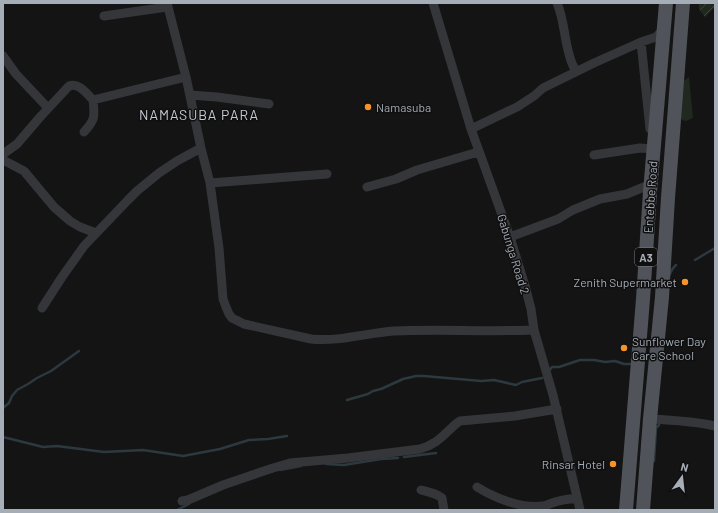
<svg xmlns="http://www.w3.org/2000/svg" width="718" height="513" viewBox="0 0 718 513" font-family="Barlow,sans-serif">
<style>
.green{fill:#202820}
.garden{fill:url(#garden-furrows)}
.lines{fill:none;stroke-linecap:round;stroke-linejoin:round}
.stream{stroke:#2c393e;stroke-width:2.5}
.street{stroke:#34363a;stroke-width:9}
.primary{stroke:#50545a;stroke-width:14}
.poi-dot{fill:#f6942a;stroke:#0f0f10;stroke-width:1.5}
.labels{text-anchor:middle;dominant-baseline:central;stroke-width:3;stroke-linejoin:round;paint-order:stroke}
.shield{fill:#0f0f10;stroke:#787e84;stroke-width:1}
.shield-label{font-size:11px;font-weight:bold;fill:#a5adb6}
.poi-label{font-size:12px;fill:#a5adb6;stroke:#0f0f10;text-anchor:start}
.street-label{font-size:12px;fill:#a5adb6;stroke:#0f0f10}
.quarter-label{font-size:14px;letter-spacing:1px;fill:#c6cbd2;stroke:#0f0f10}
</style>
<defs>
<pattern id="garden-furrows" width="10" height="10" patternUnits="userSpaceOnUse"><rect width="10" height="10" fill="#202820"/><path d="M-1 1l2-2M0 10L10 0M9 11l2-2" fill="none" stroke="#3d443e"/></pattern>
</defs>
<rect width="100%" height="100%" fill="#141415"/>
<path class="green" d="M689,77L693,118L686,121L682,120L681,118L682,82Z"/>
<path class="garden" d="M699,3H715V7L705,17L699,9Z"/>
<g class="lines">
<path class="stream" d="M695,260L715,248
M670,274C671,270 673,268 676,265
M549,371L552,367H559L580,360H594L605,362L615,361L624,364H630
M347,400L368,394L373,391L381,389L403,379L416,376H424L481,381L494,380L516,385L522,382L542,378
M3,408L9,403L12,396L17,390L28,384L37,378L51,371L79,351
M3,437L43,447L57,446L104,452L143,450L183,456L220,449L249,440L268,439L287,436
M404,457L436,453
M654,461L656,428L659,425
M326,464L344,465L381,459L398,458
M280,470L301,466
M177,510L189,504"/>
<path class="street" d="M167,3L186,77L201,148L210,183L219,248L223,299L226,307L229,314L232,318L244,324L311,339C339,342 366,333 394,331C440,329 487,332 534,330
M433,3L471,129L510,237L525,286L531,309L534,330L553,395L580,510
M557,3C564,19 564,37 569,54C570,60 573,66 576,72
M104,16L167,7
M641,42L650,129
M3,56L16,74L48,108
M190,95L217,97L269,104
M93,100L186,77
M471,129L517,107L534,96L543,88L594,63L641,42L656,37L664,29
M3,154L17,144L41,116L69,86C79,82 87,94 93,100C95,117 95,120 84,132
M594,155L640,148L653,149
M3,160L24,171L54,207L70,221L80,227L96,233
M210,183L327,174
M367,187L396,179L417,170L478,152
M510,237L558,219L573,210L600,199L627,194L651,184
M42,308L62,277L84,246L128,200L137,191L159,173L177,161L201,148
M650,419C672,420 693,421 715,426
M477,487C495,498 521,509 543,506C546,506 549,504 552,503C560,500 568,499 577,498
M421,490C429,492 436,493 442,498L444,510
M182,501L188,500L223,485L258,473L273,468L290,463L348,458L420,449C438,444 443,435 457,423L460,421L515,416L557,409"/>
<path class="primary" d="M626,510L643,299L650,192L666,3
M643,510L650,419L662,297L668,198L683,3"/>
</g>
<g class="poi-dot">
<circle cx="368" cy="107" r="4"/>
<circle cx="685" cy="282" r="4"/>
<circle cx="624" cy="348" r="4"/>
<circle cx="613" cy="464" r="4"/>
</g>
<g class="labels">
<rect class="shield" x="635" y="248" width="22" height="18" rx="3"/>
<g class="shield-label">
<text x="646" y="257">A3</text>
</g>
<g class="poi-label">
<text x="376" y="107">Namasuba</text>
<text x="677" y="282" text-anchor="end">Zenith Supermarket</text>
<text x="632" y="341">Sunflower Day<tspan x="632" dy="14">Care School</tspan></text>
<text x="605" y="464" text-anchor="end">Rinsar Hotel</text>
</g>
<g class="street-label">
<text transform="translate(650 197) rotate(-86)">Entebbe Road</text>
<text transform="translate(514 254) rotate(73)">Gabunga Road 2</text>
</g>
<g class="quarter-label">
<text x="199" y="114">NAMASUBA PARA</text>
</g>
</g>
<rect width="718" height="513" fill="none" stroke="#a5adb6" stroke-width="8"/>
<g transform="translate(682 477) rotate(15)" stroke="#0f0f10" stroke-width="3" paint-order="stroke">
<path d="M0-3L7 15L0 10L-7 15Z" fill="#a5adb6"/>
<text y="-6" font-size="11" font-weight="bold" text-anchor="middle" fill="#a5adb6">N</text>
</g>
</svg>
